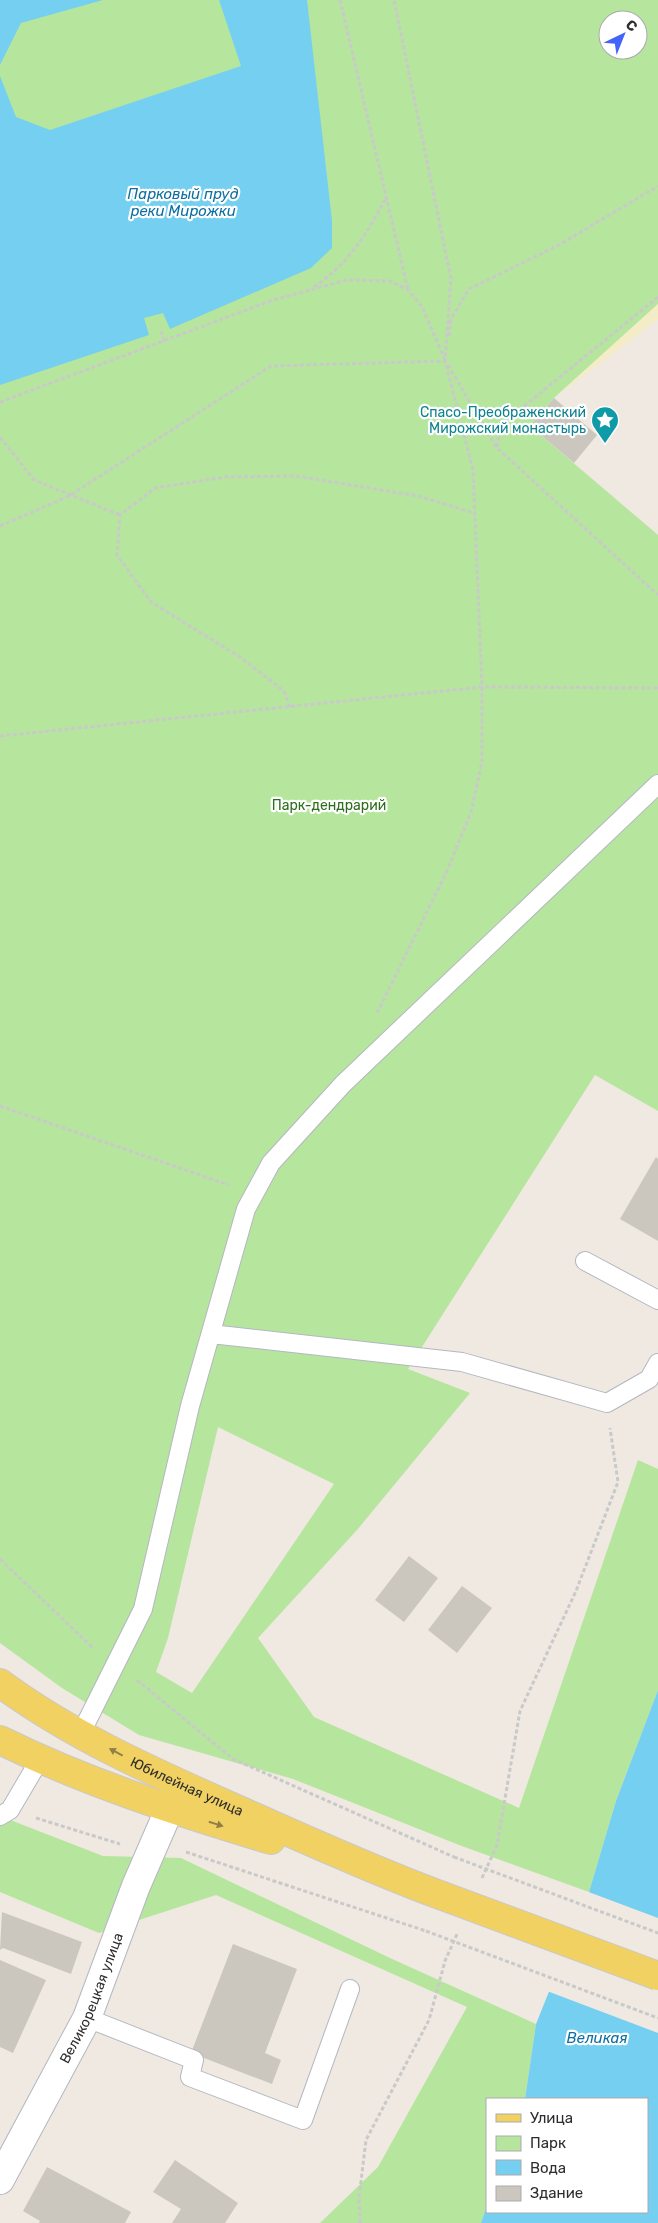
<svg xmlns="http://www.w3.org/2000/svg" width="658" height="2223" viewBox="0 0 658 2223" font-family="Rubik,sans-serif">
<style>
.green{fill:#b6e59e;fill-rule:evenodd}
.sand{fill:#f3ecc5}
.water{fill:#75cff0}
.pier{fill:#efe9e1}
.building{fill:#cbc7bf}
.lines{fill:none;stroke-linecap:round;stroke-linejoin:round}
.service-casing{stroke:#b4b7c1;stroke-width:20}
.minor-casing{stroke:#b4b7c1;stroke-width:30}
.primary-casing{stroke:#c9c9c9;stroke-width:30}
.path{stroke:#c9c9c9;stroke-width:3;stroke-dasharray:4 2.5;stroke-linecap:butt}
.service{stroke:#fff;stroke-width:18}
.minor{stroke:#fff;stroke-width:28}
.primary{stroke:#f2d163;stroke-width:28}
.primary-bridge-casing{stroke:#c9c9c9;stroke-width:30;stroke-linecap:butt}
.path-bridge{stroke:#c9c9c9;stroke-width:3;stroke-dasharray:4 2.5;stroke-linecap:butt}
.primary-bridge{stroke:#f2d163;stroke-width:28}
.oneway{fill:#908048}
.labels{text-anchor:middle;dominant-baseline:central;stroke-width:4.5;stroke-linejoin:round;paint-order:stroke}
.culture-label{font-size:14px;fill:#0d838f;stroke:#fff;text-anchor:end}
.park-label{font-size:14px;fill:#2c6e1b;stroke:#fff}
.street-label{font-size:14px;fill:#2e2e2e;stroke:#fff}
.water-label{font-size:15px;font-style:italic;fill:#0d6fa3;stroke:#fff}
</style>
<rect width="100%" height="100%" fill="#efe9e1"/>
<path class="green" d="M0,0H658V304L554,398L530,426L658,535V1111L595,1075L408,1369L470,1393L357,1530L258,1638L314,1717L519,1808L638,1460L658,1469V1690L616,1801L589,1892L459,1845L293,1779L139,1735L62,1688L0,1643ZM608,20H638V50H608ZM218,1427L334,1484L192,1693L156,1672L168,1638Z
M0,1816L103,1856L181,1858L390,1958L536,2024L525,2099H487V2206L481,2223H320L378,2167L467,2007L216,1895L99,1933L0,1892Z"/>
<path class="sand" d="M658,304V319L554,398Z"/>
<path class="water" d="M0,0H103L21,23L0,65Z
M219,0H307L332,221V248L311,268L170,329L163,313L144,318L149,335L0,385V76L16,117L50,130L241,66Z
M658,1690V2223H481L487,2206V2212H647V2099H525L536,2024L589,1892L616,1801Z"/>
<path class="pier" d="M586,1891L658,1918V2033L547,1991Z"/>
<path class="building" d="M554,398L597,435L574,463L530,426Z
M656,1157L658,1159V1241L620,1219Z
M409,1556L438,1578L404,1622L375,1600Z
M462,1586L492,1608L457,1653L428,1630Z
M2,1912L82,1942L71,1974L3,1948L0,1950Z
M233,1944L297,1969L265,2053L281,2060L272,2084L191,2053Z
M0,1960L46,1980L13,2053L0,2047Z
M175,2160L238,2203L225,2223H172L181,2209L153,2192Z
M47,2167L131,2212L125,2223H39L40,2221L23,2211Z"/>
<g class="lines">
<g class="service-casing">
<path id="service" d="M585,1261L658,1300
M211,1334L462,1362L607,1403L649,1379L658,1363
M81,1733L143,1609L190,1406L246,1209L271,1163L343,1084L658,784
M0,1816L10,1810L40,1759
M87,2018L194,2060L190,2077L303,2120L350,1989"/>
</g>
<g class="minor-casing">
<g id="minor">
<path id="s1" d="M0,2180L87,2018L136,1886L169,1810"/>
</g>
</g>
<g class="primary-casing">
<g id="primary">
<path id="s2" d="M0,1683C73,1737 158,1774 241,1811C307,1840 372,1870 440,1895"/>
<path d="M0,1740C87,1783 178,1812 271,1840"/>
</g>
</g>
<path class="path" d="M340,0L408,290
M314,287C349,263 366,235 386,198
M161,331L165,342
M449,336L451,319L469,289L559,245L658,186
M448,365L497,448L658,595
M0,402L273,300L347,280L390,281L408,290L422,307L445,360
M0,437L34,480L120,515
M497,447L501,425L658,297
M0,526L69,496L271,366L445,361
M290,707L284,691L240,657L151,602L117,555L120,515L155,488L226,477L296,476L418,496L474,513
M0,736L482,687L658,688
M377,1013L447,871L471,812L482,762V687L473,470L445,361L451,279L394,0
M0,1106L229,1185
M0,1559L93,1648
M137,1680L233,1759L454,1857
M36,1818L120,1844
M186,1852L426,1931
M482,1878L497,1845L520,1711L576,1591L618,1482L610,1428
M360,2223L359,2198L366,2140L429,2020L445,1961L457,1934"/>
<use href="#service" class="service"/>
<use href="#minor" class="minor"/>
<use href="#primary" class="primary"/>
<g class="primary-bridge-casing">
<path id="primary-bridge" d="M440,1895L658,1976"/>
</g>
<path class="path-bridge" d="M454,1857L658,1933
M426,1931L658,2018"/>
<use href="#primary-bridge" class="primary-bridge"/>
</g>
<defs><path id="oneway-solid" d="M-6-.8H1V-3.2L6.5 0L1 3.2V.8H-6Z" transform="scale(1.25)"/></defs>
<g class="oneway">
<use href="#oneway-solid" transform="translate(116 1752) rotate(-152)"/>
<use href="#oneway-solid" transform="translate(216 1824) rotate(17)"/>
</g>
<defs>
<g id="sight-pin" transform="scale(1.4375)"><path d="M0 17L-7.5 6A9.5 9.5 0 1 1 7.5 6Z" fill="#0f9aa8" stroke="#fff"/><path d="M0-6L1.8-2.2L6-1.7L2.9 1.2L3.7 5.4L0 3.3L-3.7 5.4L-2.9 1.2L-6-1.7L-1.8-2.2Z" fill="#fff"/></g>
</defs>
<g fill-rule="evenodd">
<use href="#sight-pin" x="605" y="420"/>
</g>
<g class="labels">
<g class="culture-label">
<text x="586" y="412">Спасо-Преображенский<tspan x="586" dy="16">Мирожский монастырь</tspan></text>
</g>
<g class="park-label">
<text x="329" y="805">Парк-дендрарий</text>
</g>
<g class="street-label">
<text stroke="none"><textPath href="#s2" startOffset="214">Юбилейная улица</textPath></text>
<text stroke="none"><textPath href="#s1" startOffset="204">Великорецкая улица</textPath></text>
</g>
<g class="water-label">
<text x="183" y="194">Парковый пруд<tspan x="183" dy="17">реки Мирожки</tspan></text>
<text x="597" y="2038">Великая</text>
</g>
</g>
<rect x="486" y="2098" width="162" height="115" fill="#ffffff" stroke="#ababab"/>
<rect x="496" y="2114" width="25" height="8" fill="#f2d163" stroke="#ababab"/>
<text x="530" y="2123" font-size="15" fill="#2e2e2e">Улица</text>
<rect x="496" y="2136" width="25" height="15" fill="#b6e59e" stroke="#ababab"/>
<text x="530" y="2148" font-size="15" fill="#2e2e2e">Парк</text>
<rect x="496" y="2160" width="25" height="15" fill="#75cff0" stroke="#ababab"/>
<text x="530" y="2173" font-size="15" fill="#2e2e2e">Вода</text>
<rect x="496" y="2186" width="25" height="15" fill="#cbc7bf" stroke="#ababab"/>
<text x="530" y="2198" font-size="15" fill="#2e2e2e">Здание</text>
<g transform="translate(623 35) rotate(43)"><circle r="24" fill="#ffffff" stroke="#ababab"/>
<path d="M0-4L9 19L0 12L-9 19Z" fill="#4264fb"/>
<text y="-8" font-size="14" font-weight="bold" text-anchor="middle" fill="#2e2e2e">С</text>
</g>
</svg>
